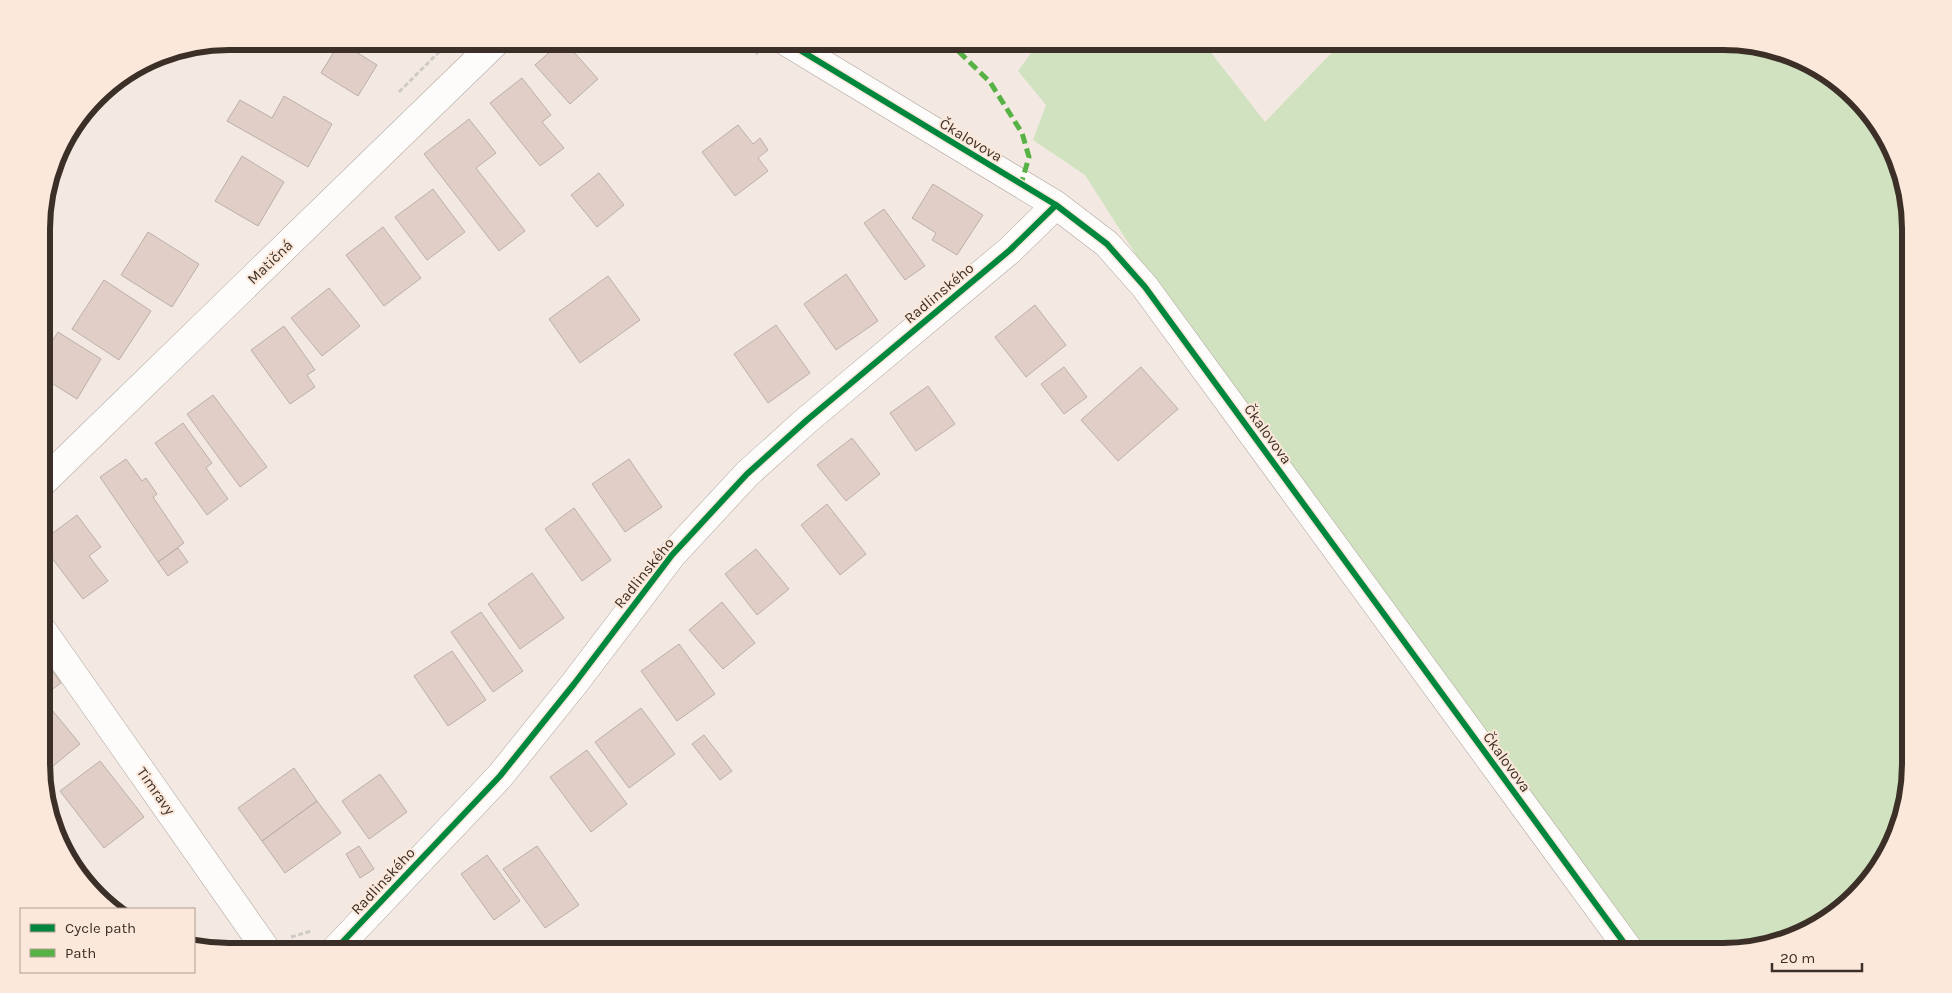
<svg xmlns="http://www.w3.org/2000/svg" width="1952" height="993" viewBox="0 0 1952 993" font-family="Karla,sans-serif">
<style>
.green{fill:#d0e2c0}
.building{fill:#e1cec6;stroke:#baafaa}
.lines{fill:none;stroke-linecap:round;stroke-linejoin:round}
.street-casing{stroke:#afa59e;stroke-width:29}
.path{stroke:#cecac6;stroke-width:3;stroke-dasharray:5 2.5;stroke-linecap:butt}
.street{stroke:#fdfcfb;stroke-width:28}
.quiet{stroke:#57b245;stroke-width:5;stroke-dasharray:10 5;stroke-linecap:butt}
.cycleway-casing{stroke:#fbe8da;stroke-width:9}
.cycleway{stroke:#00873e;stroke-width:6}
.labels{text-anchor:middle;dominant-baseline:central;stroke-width:4;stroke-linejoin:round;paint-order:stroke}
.street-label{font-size:15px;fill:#3b2f27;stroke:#fbe8da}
.rim{fill:none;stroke:#3b2f27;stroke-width:6}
</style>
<rect width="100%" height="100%" fill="#f3e9e2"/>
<path class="green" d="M1040,41H1202L1265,122L1343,41H1723L1806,60L1872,115L1897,157L1909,204L1911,765L1892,847L1864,888L1827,920L1783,942L1735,951H1648L1154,283L1085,175L1033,140L1046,105L1018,71Z"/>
<path class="building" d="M290,41H307L303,49Z
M562,41H564L598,79L570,104L535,65Z
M340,42L377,65L358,96L321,73Z
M522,78L551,115L542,122L564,148L540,166L490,103Z
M284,96L332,124L308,167L227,121L240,100L272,118Z
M469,119L496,153L476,168L525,231L499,251L424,154Z
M738,125L753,144L760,138L768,150L758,158L768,171L735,196L702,152Z
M242,156L284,182L258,226L215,201Z
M599,173L624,205L597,227L571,195Z
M933,184L983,215L957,255L932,240L936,233L912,218Z
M433,189L465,232L427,260L395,217Z
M884,209L925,266L905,280L864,223Z
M383,227L421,278L384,306L346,255Z
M148,232L199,264L172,307L121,275Z
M846,274L878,321L836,350L804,304Z
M608,276L640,320L580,363L549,319Z
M104,280L151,311L119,360L72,329Z
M329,288L360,326L322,356L291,318Z
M1035,305L1066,345L1026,377L995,337Z
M776,325L810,373L768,403L734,354Z
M284,326L315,370L307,375L315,387L290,404L251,350Z
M58,332L101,359L77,399L42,377V357Z
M1064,367L1087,397L1064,414L1041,384Z
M1141,367L1178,409L1118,461L1081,420Z
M928,386L955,424L916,451L890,413Z
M213,395L267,467L240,487L187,414Z
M183,423L212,463L206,468L228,499L207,515L155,443Z
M852,438L880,474L846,501L817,465Z
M126,459L142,481L146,478L157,494L153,497L184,543L158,562L100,477Z
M629,459L662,507L625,532L592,484Z
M827,504L866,554L840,575L801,525Z
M574,508L611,560L582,581L545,529Z
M77,515L101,547L89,556L108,581L83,599L42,545V541Z
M178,548L188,562L168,576L158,562Z
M756,549L789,589L757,615L725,574Z
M532,573L564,618L520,649L488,604Z
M722,602L755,643L723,669L689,630Z
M481,612L523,671L493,692L451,632Z
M679,644L715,694L677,721L641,671Z
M452,651L486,700L448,726L414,676Z
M49,666L61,683L43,696V671Z
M48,705L80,744L47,771L43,766V709Z
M641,708L675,754L629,788L595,742Z
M704,735L732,771L720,780L692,744Z
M587,750L627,804L591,832L550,777Z
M100,761L144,817L104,848L60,791Z
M294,768L317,801L262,841L238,808Z
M380,774L407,812L369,839L342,801Z
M317,801L341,833L285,873L262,841Z
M359,846L374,869L360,878L346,854Z
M537,846L579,905L545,928L503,869Z
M487,855L520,901L494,920L461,874Z"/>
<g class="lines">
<g class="street-casing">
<path id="street" d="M785,41L1056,205L1107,244L1145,287L1630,951
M42,483L497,41
M43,631L268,952
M333,952L500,776L574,684L672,555L747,474L807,420L1010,250L1056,205"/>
</g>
<path class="path" d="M737,41L758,54
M399,92L450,41
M291,937L311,931"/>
<use href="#street" class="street"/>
<path class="quiet" d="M948,41L990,82L1022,133L1029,157L1021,184"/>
<g class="cycleway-casing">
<path id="cycleway" d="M785,41L1056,205L1107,244L1145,287L1630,951
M333,952L500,776L574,684L672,555L747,474L807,420L1010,250L1056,205"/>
</g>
<use href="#cycleway" class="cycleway"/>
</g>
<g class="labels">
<g class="street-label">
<text transform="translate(971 140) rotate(31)">Čkalovova</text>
<text transform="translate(270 262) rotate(-44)">Matičná</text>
<text transform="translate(939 293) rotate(-40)">Radlinského</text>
<text transform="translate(1268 434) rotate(54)">Čkalovova</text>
<text transform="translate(644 573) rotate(-51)">Radlinského</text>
<text transform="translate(1507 762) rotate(54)">Čkalovova</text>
<text transform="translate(156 791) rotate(55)">Timravy</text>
<text transform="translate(383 881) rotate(-47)">Radlinského</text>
</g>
</g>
<path d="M0 0H1952V993H0ZM229 50H1723A179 179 0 0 1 1902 229V764A179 179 0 0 1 1723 943H229A179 179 0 0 1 50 764V229A179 179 0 0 1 229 50Z" fill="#fbe8da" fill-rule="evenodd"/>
<path class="rim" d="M229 50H1723A179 179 0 0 1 1902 229V764A179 179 0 0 1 1723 943H229A179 179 0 0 1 50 764V229A179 179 0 0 1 229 50Z"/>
<rect x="20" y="908" width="175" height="65" fill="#fbe8da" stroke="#ae9e92"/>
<rect x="30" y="924" width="25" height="8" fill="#00873e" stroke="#ae9e92"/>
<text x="65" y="933" font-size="15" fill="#3b2f27">Cycle path</text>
<rect x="30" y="949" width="25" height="8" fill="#57b245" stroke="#ae9e92"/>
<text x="65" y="958" font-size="15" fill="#3b2f27">Path</text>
<path d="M1772 963v8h90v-8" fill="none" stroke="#3b2f27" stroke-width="2.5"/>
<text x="1780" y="963" font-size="15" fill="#3b2f27" stroke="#fbe8da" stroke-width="4" paint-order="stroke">20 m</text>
</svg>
